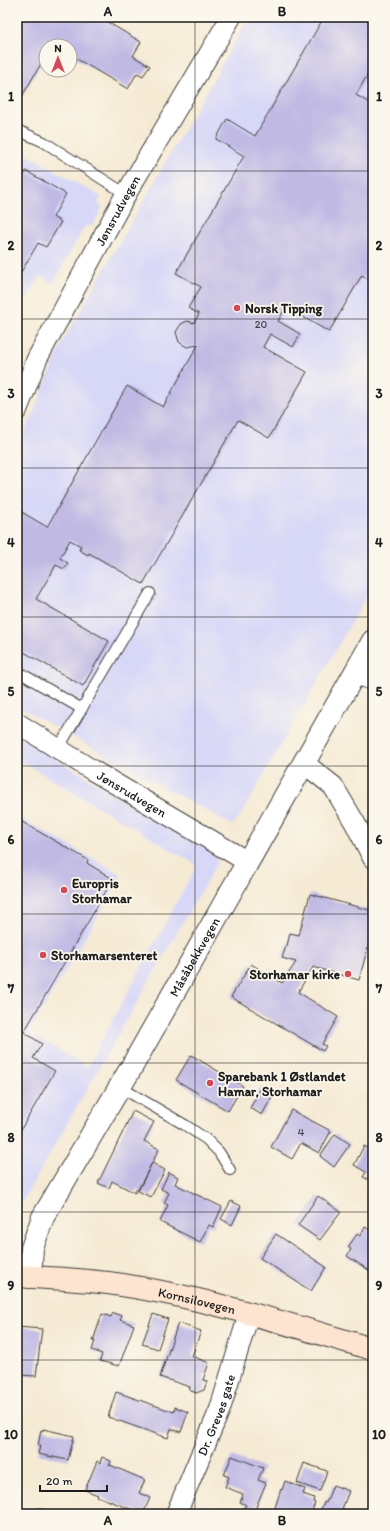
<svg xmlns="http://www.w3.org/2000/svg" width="390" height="1531" viewBox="0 0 390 1531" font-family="Itim,sans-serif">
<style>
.built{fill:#d7d7f8}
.building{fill:#c0b9e4}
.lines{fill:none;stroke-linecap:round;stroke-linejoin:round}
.service-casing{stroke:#3d3b38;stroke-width:12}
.minor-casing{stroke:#3d3b38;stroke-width:22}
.tertiary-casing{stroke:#3d3b38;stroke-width:24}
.secondary-casing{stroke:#3d3b38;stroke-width:24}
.service{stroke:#fff;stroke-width:10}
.minor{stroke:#fff;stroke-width:20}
.tertiary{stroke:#fff;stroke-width:22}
.secondary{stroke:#fde4d0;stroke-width:22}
.grid{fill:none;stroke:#1c1c1c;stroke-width:1;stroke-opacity:0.55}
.poi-dot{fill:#d1495b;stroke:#fbf7ec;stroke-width:1.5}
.labels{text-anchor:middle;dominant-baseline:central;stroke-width:3.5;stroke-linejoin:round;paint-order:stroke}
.number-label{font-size:11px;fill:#45434e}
.street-label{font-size:13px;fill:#1c1c1c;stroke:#fbf7ec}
.poi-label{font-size:13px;font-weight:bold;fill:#1c1c1c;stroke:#fbf7ec;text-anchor:start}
.neatline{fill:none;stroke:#1c1c1c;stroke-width:1.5}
.grid-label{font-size:13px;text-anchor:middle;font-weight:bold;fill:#1c1c1c}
</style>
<rect width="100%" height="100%" fill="#fbf7ec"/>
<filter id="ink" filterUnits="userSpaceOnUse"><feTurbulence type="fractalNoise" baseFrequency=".025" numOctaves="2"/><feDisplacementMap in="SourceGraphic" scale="8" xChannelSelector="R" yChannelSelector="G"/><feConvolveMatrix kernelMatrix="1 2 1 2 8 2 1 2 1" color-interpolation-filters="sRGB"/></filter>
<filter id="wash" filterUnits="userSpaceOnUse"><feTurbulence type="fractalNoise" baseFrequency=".012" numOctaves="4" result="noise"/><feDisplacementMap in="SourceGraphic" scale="16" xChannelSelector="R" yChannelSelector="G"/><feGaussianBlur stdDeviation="0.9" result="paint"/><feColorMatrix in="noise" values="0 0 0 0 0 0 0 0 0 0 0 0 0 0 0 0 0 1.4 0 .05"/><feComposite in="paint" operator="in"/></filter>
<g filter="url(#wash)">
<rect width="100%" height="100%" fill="#f5ead4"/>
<path class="built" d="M249,17H373V585L239,818L232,825L17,706V452L63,341Z
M17,149L101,197L98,203L103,207L93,225L84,227L53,284L40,276L27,299L17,293Z
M17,736L212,852L217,857V863L17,1211V1154L24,1142L17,1136L55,1071L33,1058L42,1044L24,1032L113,879L87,863L88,860L17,819V816L122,875L29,1032L87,1067L196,867L195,864L17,759Z"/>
<g id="blocks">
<path class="building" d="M17,17H99L141,42L133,56L150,66L143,76L137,73L128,89L70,55V46H54L52,45L51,46H46V55L17,105Z
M324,17H373V65L356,95L373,105V282L362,275L329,332L286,307L278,321L300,334L297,340L293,347L270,334L263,347L307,372L269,438L238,420L143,584L89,553L88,555L79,550L81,546L70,540L60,558L68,563L64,569L56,565L36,599L109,641L83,686L17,648V529L19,526L17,525V516L20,511L47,527L127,386L163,407L198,345L187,347L179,342L176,332L181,324L187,321L194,323L199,314L188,308L201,287L176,273L244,156L216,139L227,119L255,136Z
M26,171L66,194L53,217L61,222L46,247L38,243L20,274L17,272V175L22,178Z
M17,819L88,860L87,863L113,879L24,1032L42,1044L33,1058L55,1071L17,1136Z
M310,894L373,911V928L359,980L313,967L298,992L338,1017L322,1044L326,1046L323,1051L231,997L251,964L282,983L296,962L282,958L286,946H287L290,933L299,935Z
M191,1055L243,1086L228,1111L176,1080Z
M261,1088L273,1095L262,1115L250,1108Z
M291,1110L331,1131L319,1153L301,1143L292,1159L271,1147Z
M133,1111L154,1122L144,1141L159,1149L138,1190L136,1189L135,1193L112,1181L109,1188L98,1183Z
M335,1134L350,1144L334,1167L320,1156Z
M364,1146L373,1151V1182L363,1177L366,1172L354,1165Z
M152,1163L165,1170L151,1197L138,1191Z
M169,1172L178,1177L175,1184L222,1207L213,1227L209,1225L200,1242L160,1222L168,1205L164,1203L169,1193L161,1189Z
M318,1196L341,1212L320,1240L298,1225Z
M231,1201L241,1206L232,1225L221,1219Z
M365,1227L373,1232V1273L347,1256L351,1249L348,1247L357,1234L360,1236Z
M276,1234L326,1267L311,1291L260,1258Z
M113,1313L122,1316L120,1320L134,1325L119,1366L100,1361L102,1354L92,1350L95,1341H93L102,1314L111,1317Z
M153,1314L168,1319L158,1349L142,1344Z
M178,1323L201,1331L192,1356L209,1363L203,1380L207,1381L204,1390L196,1393L189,1390L190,1387L160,1377Z
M17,1327L42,1329L36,1376L17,1375Z
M116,1392L174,1412L175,1407L188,1412L181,1432L171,1429L168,1438L108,1417Z
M43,1429L74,1436L68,1460L38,1454L40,1446H38L41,1430L43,1431Z
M232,1456L263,1468L258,1480L266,1483L254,1512L244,1508L246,1505L240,1502L243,1494L225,1487L229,1477L224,1475Z
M102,1457L111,1461L109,1466L110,1465L145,1480L139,1493L150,1498L143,1514L97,1496L98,1495L85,1490L97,1461L100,1463Z
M304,1463L327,1471L320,1491L297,1483Z
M285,1481L305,1489L303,1494L314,1498L313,1502L315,1503L311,1514H273L281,1489L282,1490Z
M333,1485L349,1491L342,1509L345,1510L344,1514H319L324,1502L326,1503Z
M38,1508L60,1514H37Z"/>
</g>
</g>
<g filter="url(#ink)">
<use href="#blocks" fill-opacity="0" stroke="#3d3b38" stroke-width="1"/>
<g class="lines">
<g class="service-casing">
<path id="service" d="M17,130L44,142L126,194
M17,671L82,709
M58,749L150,593
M120,1087L185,1125L206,1139L219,1152L230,1170"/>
</g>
<g class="minor-casing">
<g id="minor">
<path id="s1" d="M17,410L37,359L126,194L231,17"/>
<path d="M355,674L373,680"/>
<path id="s2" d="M17,723L92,770L248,862"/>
<path d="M305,764L333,786L355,823L373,858"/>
<path id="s3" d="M176,1514L220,1409L249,1314"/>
</g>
</g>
<g class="tertiary-casing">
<g id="tertiary">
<path id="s4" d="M30,1277L32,1248L43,1217L131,1068L373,641"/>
</g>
</g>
<g class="secondary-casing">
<g id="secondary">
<path id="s5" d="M17,1276C47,1278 78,1279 108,1283C198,1295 286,1324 373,1349"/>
</g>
</g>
<use href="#service" class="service"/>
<use href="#minor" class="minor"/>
<use href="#tertiary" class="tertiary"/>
<use href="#secondary" class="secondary"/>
</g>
</g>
<path class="grid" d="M195,17V1514M17,171H373M17,319H373M17,468H373M17,617H373M17,766H373M17,914H373M17,1063H373M17,1212H373M17,1360H373"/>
<g class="poi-dot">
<circle cx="237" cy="308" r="4"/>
<circle cx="64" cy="890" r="4"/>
<circle cx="43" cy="955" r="4"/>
<circle cx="348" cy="974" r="4"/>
<circle cx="210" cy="1083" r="4"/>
</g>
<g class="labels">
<g class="number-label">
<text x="261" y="324">20</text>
<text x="301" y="1132">4</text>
</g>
<g class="street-label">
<text stroke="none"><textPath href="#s1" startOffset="224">Jønsrudvegen</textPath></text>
<text stroke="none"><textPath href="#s2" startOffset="135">Jønsrudvegen</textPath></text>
<text stroke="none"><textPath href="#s4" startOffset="363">Måsåbekkvegen</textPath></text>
<text stroke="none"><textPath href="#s5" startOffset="182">Kornsilovegen</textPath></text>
<text stroke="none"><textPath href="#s3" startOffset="107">Dr. Greves gate</textPath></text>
</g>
<g class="poi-label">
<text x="245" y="308">Norsk Tipping</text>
<text x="72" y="883">Europris<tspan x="72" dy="15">Storhamar</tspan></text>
<text x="51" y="955">Storhamarsenteret</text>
<text x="340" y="974" text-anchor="end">Storhamar kirke</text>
<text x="218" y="1076">Sparebank 1 Østlandet<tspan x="218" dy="15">Hamar, Storhamar</tspan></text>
</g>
</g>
<rect width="390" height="1531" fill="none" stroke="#fbf7ec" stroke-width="44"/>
<g transform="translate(58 58)"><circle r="19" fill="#fbf7ec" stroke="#a29f99"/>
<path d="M0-3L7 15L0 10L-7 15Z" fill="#d1495b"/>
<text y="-6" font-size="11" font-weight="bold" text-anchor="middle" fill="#1c1c1c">N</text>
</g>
<path d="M40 1485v6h67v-6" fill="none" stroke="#1c1c1c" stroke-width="2"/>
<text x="46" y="1485" font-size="12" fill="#1c1c1c" stroke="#fbf7ec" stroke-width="3" paint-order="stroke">20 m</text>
<rect x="22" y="22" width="346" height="1487" class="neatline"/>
<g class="grid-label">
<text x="108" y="16">A</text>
<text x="282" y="16">B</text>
<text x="11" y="101">1</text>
<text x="379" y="101">1</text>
<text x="11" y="250">2</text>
<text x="379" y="250">2</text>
<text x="11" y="398">3</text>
<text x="379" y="398">3</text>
<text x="11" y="547">4</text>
<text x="379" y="547">4</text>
<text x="11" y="696">5</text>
<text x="379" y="696">5</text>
<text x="11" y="844">6</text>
<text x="379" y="844">6</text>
<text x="11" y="993">7</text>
<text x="379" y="993">7</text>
<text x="11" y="1142">8</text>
<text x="379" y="1142">8</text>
<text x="11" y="1290">9</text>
<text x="379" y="1290">9</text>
<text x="11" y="1439">10</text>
<text x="379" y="1439">10</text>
<text x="108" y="1525">A</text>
<text x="282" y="1525">B</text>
</g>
</svg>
